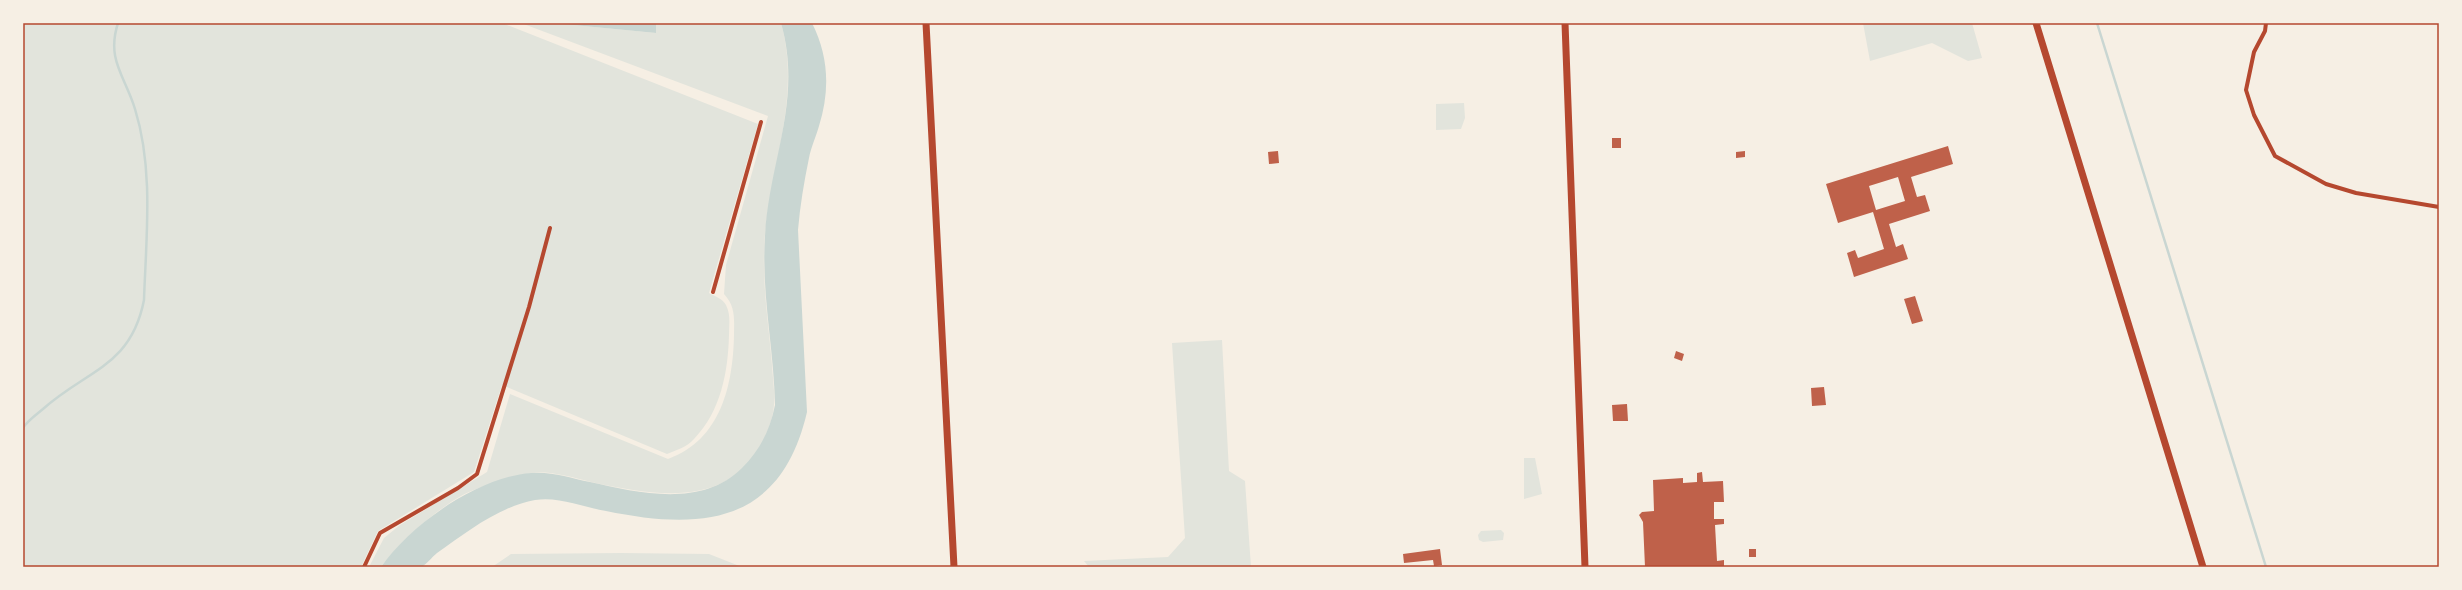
<svg xmlns="http://www.w3.org/2000/svg" width="2462" height="590" viewBox="0 0 2462 590" font-family="Literata,serif">
<style>
.green{fill:#e2e4dc}
.water{fill:#c9d6d2}
.lines{fill:none;stroke-linecap:round;stroke-linejoin:round}
.stream{stroke:#c9d6d2;stroke-width:2.5}
.building{fill:#bf614a;fill-rule:evenodd}
.minor{stroke:#b5482f;stroke-width:4}
.tertiary{stroke:#b5482f;stroke-width:7}
.secondary{stroke:#b5482f;stroke-width:7}
.neatline{fill:none;stroke:#b5482f;stroke-width:1.5}
</style>
<rect width="100%" height="100%" fill="#f6efe4"/>
<path class="green" d="M23,23H502L758,124L709,293C716,297 722,298 726,305C731,315 729,325 729,335C728,372 721,411 694,439C687,447 677,450 667,454L502,385L474,472L378,531L361,567H23Z
M521,23H553L656,33V23H781C803,101 766,175 764,253C763,290 769,328 772,365C773,384 777,402 771,421C743,510 664,498 591,482C574,478 548,470 531,473C514,476 485,485 469,492C442,504 398,543 381,567H369L384,538L400,525L487,472L510,394L668,459C721,440 733,385 734,335C734,319 736,307 724,294L726,265L768,116Z
M1863,23H1972L1982,58L1968,61L1932,43L1870,61Z
M1464,103L1465,118L1461,129L1436,130V104Z
M1222,340L1229,471L1245,481L1251,567H1089L1084,561L1168,557L1185,538L1172,343Z
M1524,458H1535L1542,494L1524,499Z
M1501,530L1504,533L1503,540L1483,542L1479,540L1478,535L1481,531Z
M621,553L709,554L742,567H492L511,554Z"/>
<path class="water" d="M553,23H656V33Z
M781,23H812C829,57 830,90 819,126C816,137 811,147 809,158C804,182 800,206 798,230L807,412C781,524 703,531 606,511C583,507 558,496 535,500C498,507 467,532 437,553C432,557 426,565 421,567C415,570 389,567 381,567C411,524 478,477 531,473C550,471 571,478 590,482C639,493 702,508 742,468C760,450 770,430 775,405C774,349 761,292 765,236C769,161 803,100 781,23Z"/>
<g class="lines">
<path class="stream" d="M2097,23L2266,567
M23,428C27,421 37,414 43,409C86,370 131,367 144,300C146,238 154,170 135,109C125,76 106,60 118,23"/>
</g>
<path class="building" d="M1612,138H1621V148H1612Z
M1948,146L1953,164L1911,177L1917,197L1925,195L1930,211L1889,224L1896,247L1903,244L1908,259L1854,277L1847,253L1855,250L1858,258L1884,249L1873,212L1838,223L1826,184ZM1898,177L1905,201L1876,210L1869,186Z
M1278,151L1279,163L1269,164L1268,152Z
M1745,151V157L1736,158V152Z
M1915,296L1923,321L1912,324L1904,299Z
M1676,351L1684,354L1682,361L1674,358Z
M1824,387L1826,405L1812,406L1811,388Z
M1627,404L1628,421H1613L1612,405Z
M1702,472L1703,482L1723,481L1724,502H1714V519H1724V524L1715,525L1717,561L1724,560V567H1645L1643,522L1639,515L1642,512L1654,511L1653,480L1683,478V483L1697,482V473Z
M1440,549L1442,565L1434,566L1433,560L1404,563L1403,554Z
M1749,549H1756V557H1749Z"/>
<g class="lines">
<path class="minor" d="M2266,23L2265,31L2254,52L2246,90L2254,115L2275,156L2326,184L2356,193L2439,207
M713,292L761,122
M364,567L380,533L458,488L477,474L529,307L550,228"/>
<path class="tertiary" d="M926,23L954,567
M2036,23L2203,567"/>
<path class="secondary" d="M1565,23L1585,567"/>
</g>
<rect width="2462" height="590" fill="none" stroke="#f6efe4" stroke-width="48"/>
<rect x="24" y="24" width="2414" height="542" class="neatline"/>
</svg>
